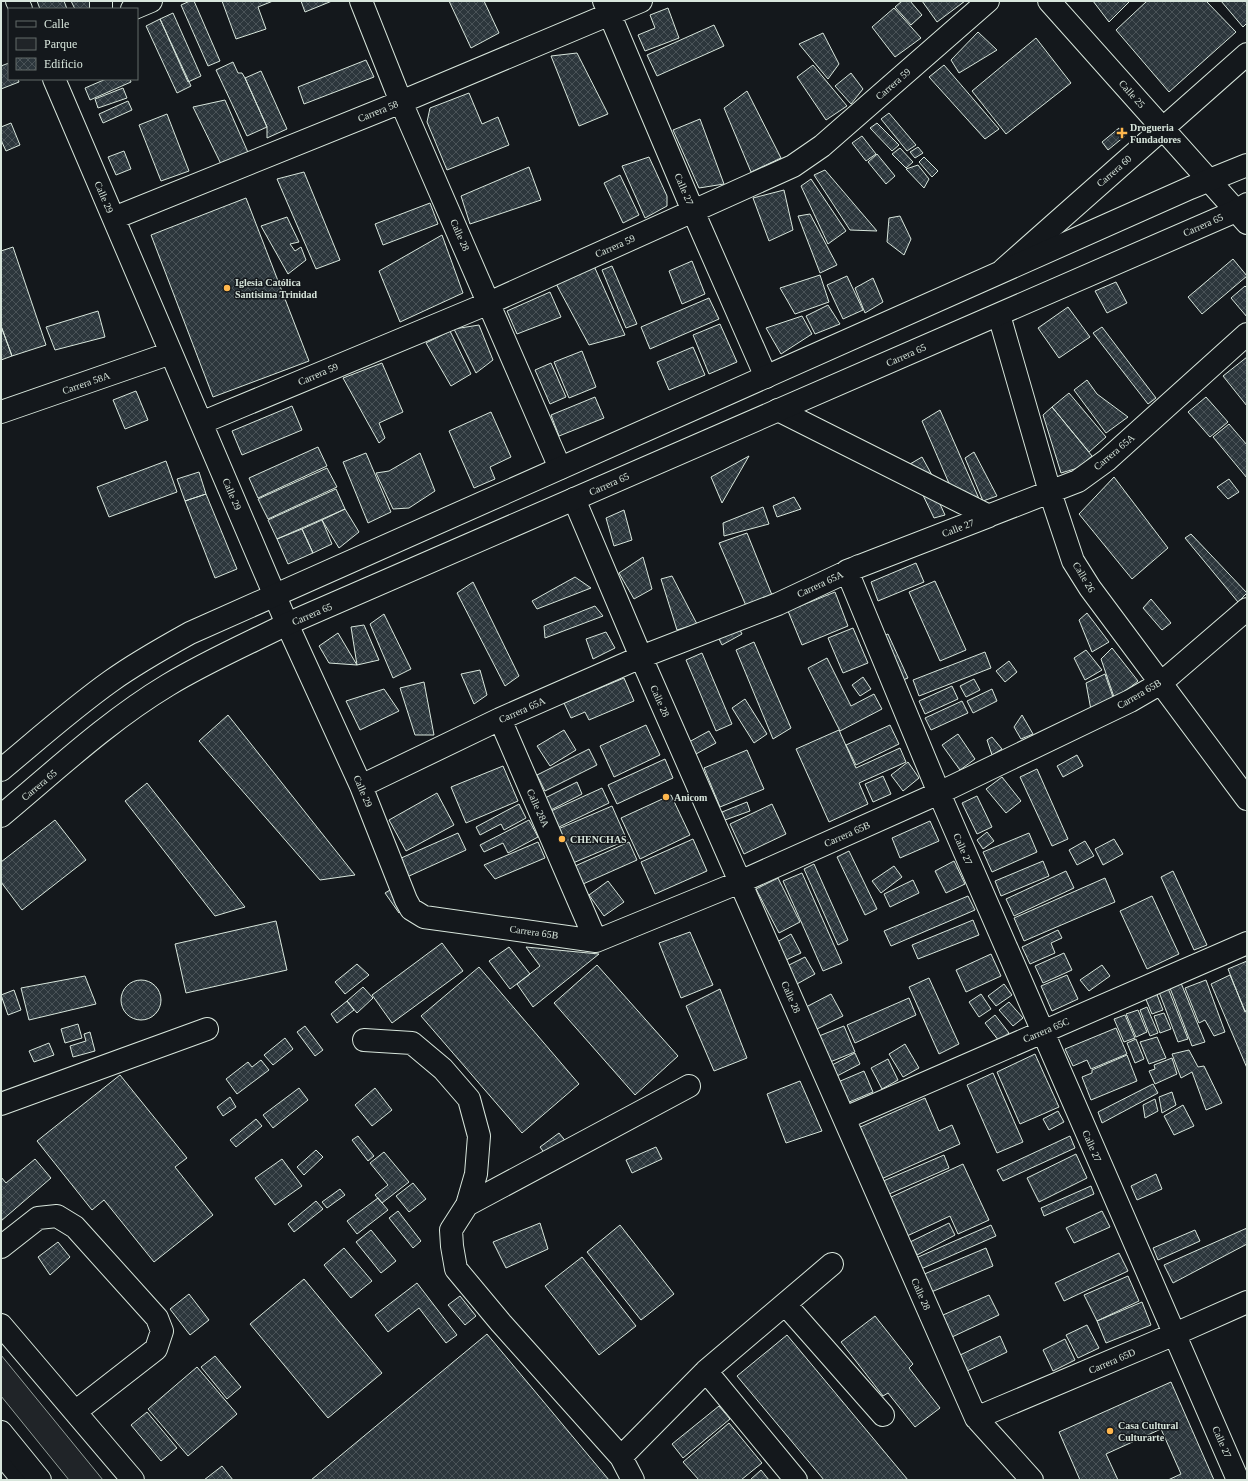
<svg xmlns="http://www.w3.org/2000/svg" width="1248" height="1481" viewBox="0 0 1248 1481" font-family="'Times New Roman',serif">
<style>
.green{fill:#202428;stroke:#939e99}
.building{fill:url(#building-cross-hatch);stroke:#d8e6dc}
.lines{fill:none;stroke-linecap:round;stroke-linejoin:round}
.minor-casing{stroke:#d8e6dc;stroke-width:24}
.major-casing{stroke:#d8e6dc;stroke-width:24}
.minor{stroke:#14181c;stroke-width:22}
.major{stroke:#14181c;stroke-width:22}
.poi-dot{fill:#ffb74d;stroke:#14181c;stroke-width:1.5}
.labels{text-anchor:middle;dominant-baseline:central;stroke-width:3;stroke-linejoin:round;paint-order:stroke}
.street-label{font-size:10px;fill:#d8e6dc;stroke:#14181c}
.poi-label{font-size:10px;font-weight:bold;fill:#d8e6dc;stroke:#14181c;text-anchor:start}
</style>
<defs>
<pattern id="building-cross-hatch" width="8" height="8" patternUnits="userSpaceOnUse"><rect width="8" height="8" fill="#2c363c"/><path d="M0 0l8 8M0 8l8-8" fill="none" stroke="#4a5358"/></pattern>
</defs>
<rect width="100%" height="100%" fill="#14181c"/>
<path class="green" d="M1,1355L103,1480H69L1,1396Z"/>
<path class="building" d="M37,1H64L67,9H40Z
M71,1H92L96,9H75Z
M190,1H194L220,61L208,66L181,5Z
M222,1H273L258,7L266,29L236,39Z
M301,1H332L305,12Z
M449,1H484L499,33L471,48Z
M902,1H910L922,15L911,25L895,7Z
M922,1H965L937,22Z
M1093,1H1130L1109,22Z
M1147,1H1206L1236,32L1169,92L1116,30Z
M1221,1H1247V23L1243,27Z
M668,8L679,38L645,51L638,35L655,28L650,15Z
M894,8L921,38L895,57L872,27Z
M173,13L201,76L188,82L160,19Z
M160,19L191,86L177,93L146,26Z
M714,25L724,46L657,76L647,55Z
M978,32L997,50L959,73L951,60Z
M823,33L839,64L828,79L799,44Z
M1036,38L1071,83L1006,134L972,91Z
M577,53L608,114L579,126L551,56Z
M366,60L374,77L304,104L298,87Z
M233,62L238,73H242L245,78L267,127L247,136L216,70Z
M9,63V79H18L19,82L1,89V66Z
M813,65L847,106L826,120L797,77Z
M944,65L999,129L985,139L929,77Z
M261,71L287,129L267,138V127L245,78Z
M851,73L863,89L851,104L835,86Z
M106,79H130L131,82L90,100L85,88Z
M123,88L127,98L98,108L95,99Z
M747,91L781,158L751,172L724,108Z
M469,93L482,124L498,117L509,145L447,170L427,122L430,108Z
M225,100L250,157L221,164L193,107Z
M128,101L132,110L103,123L99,114Z
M889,113L916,145L907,151L881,119Z
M167,114L189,171L161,181L139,125Z
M700,119L724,184L699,188L673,130Z
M11,123L20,145L6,151L1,140V127Z
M877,123L899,145L892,151L870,128Z
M1119,128L1125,136L1108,150L1102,142Z
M862,136L876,154L866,161L852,143Z
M918,147L923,153L915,158L910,152Z
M900,148L913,162L906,168L892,154Z
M124,151L131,169L116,175L108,157Z
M877,154L895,176L886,184L868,162Z
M649,157L667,196V206L645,218L622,166Z
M924,157L938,171L932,177L919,162Z
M918,165L929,179L924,188L906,169Z
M529,167L541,200L470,224L461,196Z
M825,170L877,231L850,230L814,175Z
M304,172L340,260L316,269L277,179Z
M620,175L639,215L623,223L604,183Z
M811,179L846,231L828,244L801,186Z
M784,190L793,230L769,241L753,198Z
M246,198L309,361L213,397L151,235Z
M430,203L438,224L383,245L375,224Z
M810,214L837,265L820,273L798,216Z
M900,216L911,239L904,255L887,242L889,218Z
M287,217L299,242L290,244L295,251L301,247L306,260L288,274L261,226Z
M442,235L463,293L400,322L379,271Z
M13,247L46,345L12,356L1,326V251Z
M1233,259L1247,276L1202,314L1188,297Z
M692,261L705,294L682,304L669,271Z
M594,266L625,335L589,345L554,280Z
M612,266L637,324L626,328L602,270Z
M820,275L829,302L795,314L780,288Z
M847,276L863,310L843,319L827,285Z
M873,278L883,302L865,313L855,288Z
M1116,282L1127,303L1107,313L1095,291Z
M1245,286L1247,288V317L1231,298Z
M550,292L561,317L517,334L507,311Z
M709,298L719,319L650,349L641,327Z
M828,305L840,324L815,334L806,316Z
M1068,307L1090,337L1059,358L1038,328Z
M98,311L105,337L55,350L46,327Z
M802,316L812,334L781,354L766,328Z
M720,324L737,362L709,374L693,335Z
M479,325L493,360L476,373L454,329Z
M1,326L12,356L1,360Z
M1102,327L1156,398L1148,404L1093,333Z
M450,331L471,374L451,386L426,343Z
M693,347L705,375L669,390L657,362Z
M582,351L596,387L569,398L554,362Z
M1247,357V406L1223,376Z
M382,363L403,412L379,423L385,438L379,443L343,378Z
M551,363L566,397L550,404L535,370Z
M1087,380L1097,394L1128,417L1106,433L1074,390Z
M136,391L148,420L125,429L113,400Z
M1069,393L1106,437L1089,452L1052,407Z
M595,397L604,418L559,436L551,415Z
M1206,397L1228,422L1210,437L1188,412Z
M292,406L302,430L242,455L232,431Z
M1052,407L1092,456L1078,468L1061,473L1043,415Z
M940,410L980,501L961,511L922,421Z
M491,412L511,457L490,467L495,479L474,488L449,431Z
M1229,424L1247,445V478L1213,437Z
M318,447L327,466L258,498L249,478Z
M974,452L997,496L983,501L965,458Z
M366,453L391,512L368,523L343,462Z
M420,453L435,491L409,508L393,509L376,473L389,471Z
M749,456L722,503L711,477Z
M922,457L933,477L919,484L910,464Z
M166,461L177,492L109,517L97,487Z
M327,468L337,487L268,519L258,499Z
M199,472L206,494L185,501L177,479Z
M1114,477L1168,548L1132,579L1079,514Z
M1229,479L1239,492L1228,499L1217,487Z
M930,482L945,515L934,518L919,487Z
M336,489L345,509L277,539L268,520Z
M206,494L237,569L215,578L185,501Z
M794,497L801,509L777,517L773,506Z
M763,507L769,524L724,536L723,523Z
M345,509L359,532L339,548L322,520Z
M624,510L632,540L614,546L606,518Z
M322,520L332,544L313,553L302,529Z
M302,529L313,553L288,564L277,539Z
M747,533L776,605L747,608L719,543Z
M1191,534L1247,593L1238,602L1185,538Z
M643,557L652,589L634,599L619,573Z
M916,563L924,582L878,601L871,582Z
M672,576L697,624L677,630L661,579Z
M575,577L591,588L537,609L532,601Z
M935,581L966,650L940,661L909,592Z
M473,582L519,676L505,686L457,593Z
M835,592L848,626L802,645L788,611Z
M1151,599L1171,623L1162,630L1143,608Z
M595,606L603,616L545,638L544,626Z
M1087,613L1109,642L1092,652L1079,620Z
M384,614L411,669L393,678L370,624Z
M736,622L742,634L722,645L716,633Z
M364,625L379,660L357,665L351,627Z
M853,628L868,663L843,673L828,638Z
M606,632L615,648L593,659L586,639Z
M338,633L357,665L329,663L319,646Z
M888,634L908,678L898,682L879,638Z
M754,642L791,728L773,739L736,650Z
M1112,648L1138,681L1115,700L1101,659Z
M1086,650L1102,670L1085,680L1074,658Z
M985,652L991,668L919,696L913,680Z
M702,653L732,724L716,731L686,660Z
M827,658L851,706L874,694L882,709L840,731L808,668Z
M1009,661L1017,672L1005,682L996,671Z
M480,670L487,695L474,704L461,674Z
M1105,674L1114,700L1091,710L1086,683Z
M863,677L871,689L860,696L852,685Z
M624,678L634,701L589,720L585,712L571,718L564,703Z
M974,679L980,690L966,697L960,686Z
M424,682L434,735H415L400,688Z
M952,686L958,699L925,714L919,701Z
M384,689L399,711L360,730L346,701Z
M992,689L997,701L973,713L967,701Z
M745,699L767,734L754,743L732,708Z
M962,701L968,713L931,730L925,718Z
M228,715L355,875L320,880L199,741Z
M1022,715L1033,734L1021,739L1014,727Z
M646,725L660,755L614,777L600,746Z
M890,725L899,744L856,765L846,745Z
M564,730L576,750L550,766L537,746Z
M839,730L856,768L900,748L906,762L859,783L868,804L829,822L796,749Z
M709,731L716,743L696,754L689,742Z
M958,734L975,759L960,770L942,745Z
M992,737L1002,749L992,755L987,740Z
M589,749L597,765L545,791L537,775Z
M747,750L764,789L720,807L704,768Z
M1077,755L1083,766L1063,777L1057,766Z
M665,759L673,778L617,804L608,785Z
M908,762L919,778L903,791L891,775Z
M503,766L518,801L466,823L451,787Z
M1037,769L1068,839L1052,846L1020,777Z
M883,776L891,794L873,802L865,784Z
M1002,777L1021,801L1006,813L986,789Z
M577,782L582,794L551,810L545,798Z
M147,783L245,907L215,916L125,801Z
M602,788L609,803L557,828L549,812Z
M437,793L454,825L406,851L389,820Z
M671,795L690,835L640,859L621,818Z
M977,796L992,827L977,834L962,803Z
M747,802L750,811L725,820L722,812Z
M519,804L526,818L504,830L501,824L480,835L476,827Z
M772,804L786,834L744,854L730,824Z
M612,806L627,840L573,863L558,829Z
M55,820L86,860L22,910L1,882V862Z
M529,820L538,837L508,853L503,843L484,852L480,845Z
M930,821L939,841L900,858L892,838Z
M987,832L994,841L983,849L977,840Z
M458,833L466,850L407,877L399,859Z
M1029,833L1037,852L992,872L983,852Z
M693,839L707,871L655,894L641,862Z
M1114,839L1123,854L1103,865L1095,849Z
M1085,841L1094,856L1077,865L1069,850Z
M538,842L545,858L495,879L484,865Z
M629,842L637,860L583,884L575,866Z
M849,851L877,909L865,915L837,857Z
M954,861L965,884L946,893L935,871Z
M1043,861L1049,876L1001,896L995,881Z
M814,864L848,940L838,945L804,869Z
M894,866L902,877L881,893L872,881Z
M1066,871L1074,888L1014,916L1006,899Z
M1173,871L1207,945L1194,950L1161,877Z
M802,873L842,963L823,971L783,881Z
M778,878L800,922L779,933L756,889Z
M1105,878L1115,902L1024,941L1014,918Z
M913,880L919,893L890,907L884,894Z
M608,881L624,902L604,916L589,895Z
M393,888L407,907L399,913L385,893Z
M968,896L975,910L891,946L884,931Z
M1152,896L1179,954L1147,969L1120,911Z
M973,920L979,935L918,959L912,945Z
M276,921L287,970L186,993L175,944Z
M1058,930L1062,938L1051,943L1055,953L1030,964L1022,947Z
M690,932L713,985L681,998L659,943Z
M791,934L801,953L786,960L777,942Z
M442,943L463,971L392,1023L372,995Z
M509,947L530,974L510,989L489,961Z
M526,947L599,954L533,1007L517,984L540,966Z
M1064,953L1072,970L1043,983L1035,966Z
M991,954L1001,976L966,992L956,970Z
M805,957L815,974L797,984L787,966Z
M1247,961V1011L1245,1012L1228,969Z
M357,964L369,975L345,994L335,982Z
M597,965L678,1056L635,1095L554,1003Z
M1102,965L1110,976L1089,991L1080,980Z
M479,967L579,1084L522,1133L421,1016Z
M1067,975L1078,999L1052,1011L1041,986Z
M1230,975L1245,1011H1247V1068L1211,984Z
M85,976L96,1004L29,1020L21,988Z
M929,978L959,1044L939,1054L909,987Z
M121 1000a20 20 0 1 1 40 0a20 20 0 1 1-40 0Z
M1206,980L1225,1032L1214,1036L1205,1020L1199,1023L1185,988Z
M1181,983L1205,1042L1192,1046L1170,988Z
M1004,984L1012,995L996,1006L988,996Z
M363,987L373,998L357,1013L347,1001Z
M1168,988L1188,1039L1178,1042L1159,992Z
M720,989L747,1058L714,1071L686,1006Z
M14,990L21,1010L8,1015L1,995Z
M1156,992L1163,1010L1152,1014L1145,997Z
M831,994L843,1016L817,1029L806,1007Z
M981,994L991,1009L979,1017L969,1002Z
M909,998L916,1015L855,1043L847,1025Z
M347,1001L354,1010L337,1023L331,1014Z
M1009,1002L1023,1018L1013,1026L999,1010Z
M1147,1007L1158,1033L1150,1036L1140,1010Z
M1138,1010L1147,1032L1136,1037L1126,1014Z
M1164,1013L1171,1029L1160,1033L1154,1016Z
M995,1015L1009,1033L999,1041L985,1023Z
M1125,1015L1135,1038L1124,1042L1114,1019Z
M78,1024L82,1038L65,1043L61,1029Z
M305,1026L323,1050L315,1056L297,1032Z
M844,1026L855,1052L830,1062L819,1036Z
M1116,1028L1127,1054L1091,1069L1087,1060L1073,1066L1065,1049Z
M90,1032L95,1051L73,1057L70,1046L86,1041L84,1034Z
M1157,1037L1166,1058L1149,1064L1140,1042Z
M285,1038L293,1049L273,1065L264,1055Z
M1136,1039L1144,1059L1135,1063L1127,1043Z
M49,1043L54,1055L34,1062L29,1051Z
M905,1044L919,1068L903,1077L889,1054Z
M1189,1050L1198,1067L1204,1066L1222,1103L1206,1110L1192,1072L1181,1078L1172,1054Z
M855,1053L860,1064L837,1076L832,1065Z
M1035,1054L1059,1107L1020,1124L997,1072Z
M1127,1055L1137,1081L1091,1100L1082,1077L1092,1073V1070Z
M1172,1058L1177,1074L1155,1084L1149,1071L1155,1069L1154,1065Z
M888,1059L898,1080L882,1089L871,1068Z
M261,1060L269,1070L237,1094L226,1079L248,1062L252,1067Z
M864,1071L873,1092L847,1103L838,1082Z
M993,1073L1023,1142L997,1153L967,1085Z
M120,1075L187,1158L175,1167L213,1215L154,1262L104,1200L92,1210L37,1141Z
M800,1081L822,1131L786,1143L767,1094Z
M1153,1084L1158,1093L1102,1123L1098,1112Z
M299,1088L308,1100L273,1128L263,1115Z
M375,1088L392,1110L372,1126L355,1105Z
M1172,1092L1176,1105L1162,1113L1159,1097Z
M230,1097L236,1107L223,1116L217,1107Z
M925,1098L939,1131L952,1125L960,1144L879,1180L856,1129Z
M1155,1099L1158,1111L1145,1118L1143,1105Z
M1183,1105L1194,1126L1174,1135L1164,1116Z
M1058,1111L1064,1122L1049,1130L1043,1119Z
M256,1119L262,1126L236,1147L230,1140Z
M559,1133L568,1144L548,1158L540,1147Z
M358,1136L374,1156L368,1161L352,1140Z
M1070,1136L1075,1148L1003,1181L997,1170Z
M656,1147L662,1159L632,1173L626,1160Z
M316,1150L323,1157L304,1175L297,1167Z
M384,1152L409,1182L382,1203L375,1195L388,1185L370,1163Z
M1076,1154L1087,1178L1039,1202L1027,1178Z
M944,1155L949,1168L887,1195L881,1182Z
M35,1159L51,1178L1,1221V1177L6,1183Z
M282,1159L302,1186L275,1205L255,1178Z
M963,1164L989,1220L958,1234L950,1216L907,1236L889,1198Z
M1156,1174L1162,1189L1137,1200L1131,1186Z
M413,1183L426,1199L409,1212L396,1196Z
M1091,1186L1094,1194L1044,1216L1041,1208Z
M340,1189L345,1195L327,1208L322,1202Z
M378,1198L388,1210L357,1234L347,1221Z
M316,1201L323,1209L294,1232L288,1224Z
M398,1211L421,1241L413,1248L389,1218Z
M1102,1211L1110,1227L1074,1243L1066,1228Z
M540,1223L548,1249L506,1268L493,1242Z
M949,1223L955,1235L917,1255L910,1242Z
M620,1225L674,1294L641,1320L587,1252Z
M991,1225L996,1236L921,1269L916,1258Z
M1247,1228V1244L1173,1283L1164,1265Z
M371,1230L396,1261L381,1273L356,1242Z
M1195,1230L1200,1241L1158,1260L1153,1248Z
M58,1242L70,1257L50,1275L38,1257Z
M344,1248L372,1281L351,1298L324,1265Z
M986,1248L993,1266L929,1293L922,1275Z
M1119,1253L1128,1271L1064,1301L1055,1283Z
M582,1257L636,1326L599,1355L545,1286Z
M1128,1276L1139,1301L1097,1321L1084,1295Z
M304,1279L382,1373L328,1418L250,1324Z
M417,1283L457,1335L446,1343L419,1308L388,1332L375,1315Z
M189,1294L209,1320L190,1335L170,1309Z
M989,1295L999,1315L952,1337L943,1315Z
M460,1296L476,1316L465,1325L448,1305Z
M1142,1302L1151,1325L1106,1343L1097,1321Z
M875,1316L913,1364L909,1368L940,1408L915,1427L888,1393L883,1396L841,1342Z
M1087,1325L1099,1348L1078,1358L1066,1335Z
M487,1334L609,1480H311Z
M787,1335L908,1480H824L737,1376Z
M1000,1336L1007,1352L965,1372L958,1356Z
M1065,1339L1075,1360L1053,1371L1043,1350Z
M215,1356L241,1387L227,1399L201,1367Z
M197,1367L237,1414L188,1456L148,1409Z
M1171,1382L1214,1480H1168L1181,1474L1161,1429L1106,1454L1118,1480H1080L1059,1432Z
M719,1406L730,1419L683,1458L672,1444Z
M147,1412L177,1448L161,1461L131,1425Z
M729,1423L762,1463L741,1480H699L683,1462Z
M222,1466L233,1480H204Z
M761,1470L769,1480H750Z"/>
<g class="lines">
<g class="minor-casing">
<path id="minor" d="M17,1L21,9
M361,1L401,102L560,468
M604,1L693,211L766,377
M1049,1L1247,223
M101,9V1
M132,9L151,1
M54,79L287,624L361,786L406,900L411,909L424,917L596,941L740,882L939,793L1130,701L1161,683L1247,609
M114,218L401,102L641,1
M1004,269L1247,54
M999,315L1050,492L1073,561L1090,588L1247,799
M778,410L989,516L847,571L939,793L1238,1480
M1,412L171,353
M201,423L489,303L793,166L822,146L988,1
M574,499L641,657L976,1418L1032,1480
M975,521L1078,481L1107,460L1247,334
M500,719L596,941
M361,786L500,719L641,657L778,604L859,566
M364,1040L412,1043L443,1069L469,1099L479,1136L476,1174L467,1205
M1,1104L207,1029
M845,1118L1247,943
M1,1247L38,1218L57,1216L75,1227L157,1318L162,1331L156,1349L75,1412
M785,1304L883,1415
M1,1325L133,1480
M706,1371L796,1480
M976,1418L1175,1334L1247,1302
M1,1453L23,1480
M621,1457L501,1323L456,1269L452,1246L451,1230L467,1205L689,1086
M633,1480L621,1457L706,1371L832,1264"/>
</g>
<g class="major-casing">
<path id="major" d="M1,770C37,740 73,708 111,681C136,663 163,648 190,633L1190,188L1247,165
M1,816C55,771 108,721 168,685C206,662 247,644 287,624L1236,211L1247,204
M1,1432L40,1480"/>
</g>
<use href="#minor" class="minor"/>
<use href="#major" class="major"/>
</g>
<g class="poi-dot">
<path d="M1120 127h4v4h4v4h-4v4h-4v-4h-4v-4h4z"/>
<circle cx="227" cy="288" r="4"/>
<circle cx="666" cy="797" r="4"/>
<circle cx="562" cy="839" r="4"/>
<circle cx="1110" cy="1431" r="4"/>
</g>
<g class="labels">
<g class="street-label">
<text transform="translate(893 84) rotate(-41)">Carrera 59</text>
<text transform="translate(1132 94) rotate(48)">Calle 25</text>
<text transform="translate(378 111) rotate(-22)">Carrera 58</text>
<text transform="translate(1114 171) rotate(-41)">Carrera 60</text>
<text transform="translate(684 189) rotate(67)">Calle 27</text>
<text transform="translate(104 197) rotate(67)">Calle 29</text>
<text transform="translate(1203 225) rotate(-24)">Carrera 65</text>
<text transform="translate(460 235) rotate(66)">Calle 28</text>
<text transform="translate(615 246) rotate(-24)">Carrera 59</text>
<text transform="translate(906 355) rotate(-24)">Carrera 65</text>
<text transform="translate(318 374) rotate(-23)">Carrera 59</text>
<text transform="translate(86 383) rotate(-19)">Carrera 58A</text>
<text transform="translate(1114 452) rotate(-40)">Carrera 65A</text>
<text transform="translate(609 484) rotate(-24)">Carrera 65</text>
<text transform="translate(232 494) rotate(67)">Calle 29</text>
<text transform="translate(958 528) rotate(-21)">Calle 27</text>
<text transform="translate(1084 577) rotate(59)">Calle 26</text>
<text transform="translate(820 584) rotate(-25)">Carrera 65A</text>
<text transform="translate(312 614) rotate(-23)">Carrera 65</text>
<text transform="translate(1139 694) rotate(-30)">Carrera 65B</text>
<text transform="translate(660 701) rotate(66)">Calle 28</text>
<text transform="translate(522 710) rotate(-24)">Carrera 65A</text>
<text transform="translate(39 785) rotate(-40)">Carrera 65</text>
<text transform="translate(363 791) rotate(67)">Calle 29</text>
<text transform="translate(538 808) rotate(66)">Calle 28A</text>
<text transform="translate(847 834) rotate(-24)">Carrera 65B</text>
<text transform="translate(963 849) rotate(66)">Calle 27</text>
<text transform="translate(534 932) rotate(8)">Carrera 65B</text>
<text transform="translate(791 997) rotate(66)">Calle 28</text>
<text transform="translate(1046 1030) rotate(-23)">Carrera 65C</text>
<text transform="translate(1092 1146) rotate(66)">Calle 27</text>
<text transform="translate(921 1294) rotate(66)">Calle 28</text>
<text transform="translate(1112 1361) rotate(-23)">Carrera 65D</text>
<text transform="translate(1222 1442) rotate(66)">Calle 27</text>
</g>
<g class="poi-label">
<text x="1130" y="127">Drogueria<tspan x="1130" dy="12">Fundadores</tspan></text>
<text x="235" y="282">Iglesia Católica<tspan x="235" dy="12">Santisima Trinidad</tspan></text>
<text x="674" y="797">Anicom</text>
<text x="570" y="839">CHENCHAS</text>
<text x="1118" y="1425">Casa Cultural<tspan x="1118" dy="12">Culturarte</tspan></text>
</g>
</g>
<rect width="1248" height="1481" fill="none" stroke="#d8e6dc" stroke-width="4"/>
<rect x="8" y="8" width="130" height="72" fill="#14181c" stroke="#626a69"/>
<rect x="16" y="21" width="20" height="6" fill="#14181c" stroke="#626a69"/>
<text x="44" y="28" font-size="12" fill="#d8e6dc">Calle</text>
<rect x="16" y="38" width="20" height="12" fill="#202428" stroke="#626a69"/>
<text x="44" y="48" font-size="12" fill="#d8e6dc">Parque</text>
<rect x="16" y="58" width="20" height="12" fill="url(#building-cross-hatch)" stroke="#626a69"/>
<text x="44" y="68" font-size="12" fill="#d8e6dc">Edificio</text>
</svg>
